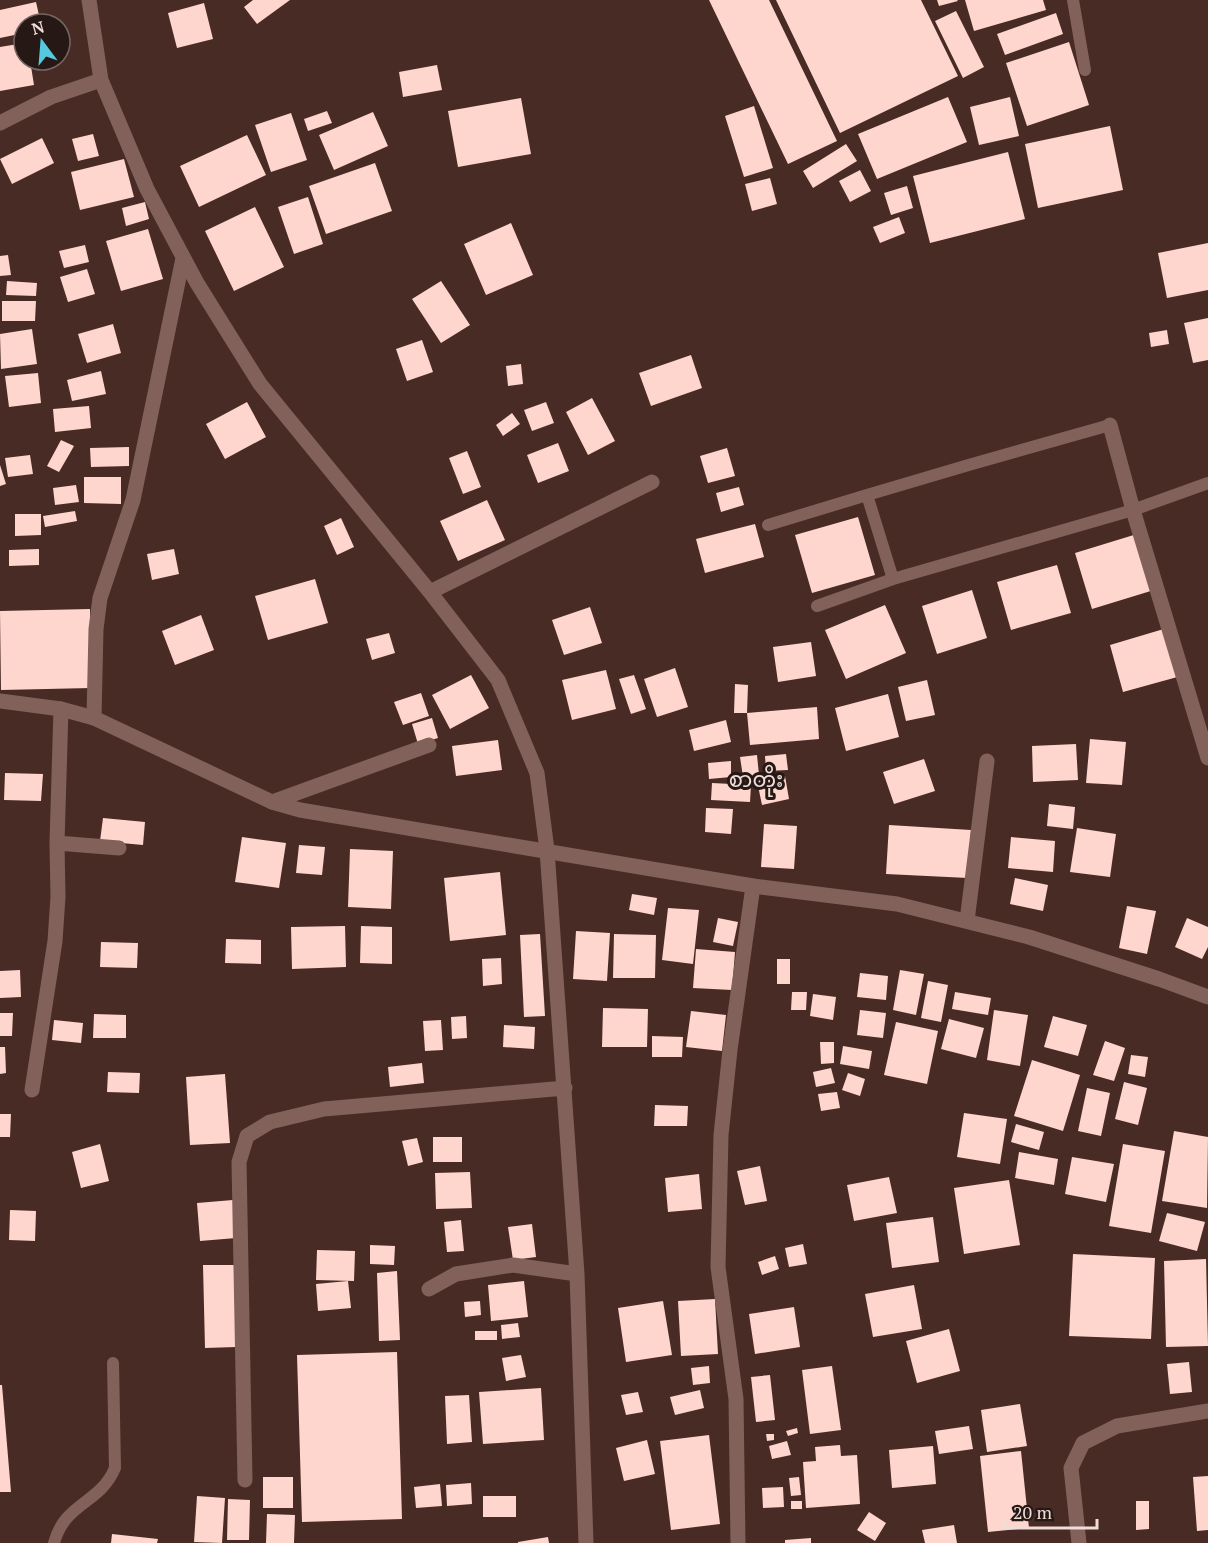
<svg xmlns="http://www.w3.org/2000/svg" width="1208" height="1543" viewBox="0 0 1208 1543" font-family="'PT Serif','Noto Sans Myanmar',serif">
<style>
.building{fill:#fed6ce}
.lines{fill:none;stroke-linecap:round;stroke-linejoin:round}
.service{stroke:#82615b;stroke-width:12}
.minor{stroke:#82615b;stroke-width:15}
.tertiary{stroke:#82615b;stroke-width:15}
.labels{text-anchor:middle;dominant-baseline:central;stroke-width:6;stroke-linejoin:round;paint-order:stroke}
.quarter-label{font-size:21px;fill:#f0dcd8;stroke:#251815}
</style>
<rect width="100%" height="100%" fill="#492b25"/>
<path class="building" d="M253,0H290L257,24L244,7Z
M709,0H769L837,141L788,164Z
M776,0H921L958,76L840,133Z
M937,0H957L958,1L939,6Z
M965,0H1043L1046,10L974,31Z
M36,2L41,24H24V33L0,38V10Z
M204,3L213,39L177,48L168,13Z
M956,11L984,67L963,78L935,21Z
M1056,13L1063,34L1005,55L997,34Z
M1069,42L1089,105L1027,126L1006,63Z
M24,43V60H30L34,85L0,91V47Z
M437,65L442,90L403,97L399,72Z
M948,97L967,142L877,179L858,134Z
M1010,97L1019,136L979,145L970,107Z
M521,98L531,154L458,167L448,111Z
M754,106L773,168L744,177L725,116Z
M327,111L332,123L308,131L304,119Z
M373,112L388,146L334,170L319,135Z
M291,113L307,160L271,172L255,125Z
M1110,126L1123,190L1038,208L1025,144Z
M93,134L99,156L78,161L72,139Z
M247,135L266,175L199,207L180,166Z
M42,138L54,163L12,184L0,159Z
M846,144L857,161L813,188L803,171Z
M1008,152L1025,219L930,243L913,176Z
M124,159L134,197L80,210L71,172Z
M375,163L392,211L326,234L309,186Z
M860,170L871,191L850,202L839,181Z
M770,178L777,204L752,211L745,184Z
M907,186L913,208L891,215L884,193Z
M308,197L323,244L294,254L278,207Z
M145,202L149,219L126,226L122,208Z
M255,207L284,267L234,291L205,231Z
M899,217L905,233L880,243L873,227Z
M511,223L533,275L486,295L464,244Z
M148,229L163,279L121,291L106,241Z
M1208,243V290L1167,298L1158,253Z
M85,245L89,262L64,268L59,251Z
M8,255L11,275L0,276V256Z
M87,269L95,294L68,302L60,277Z
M7,281L37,283L36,296L6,295Z
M441,281L470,325L441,343L412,299Z
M2,301H36L35,321H2Z
M1208,318V360L1193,363L1184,323Z
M113,324L121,353L87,363L78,334Z
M32,329L37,364L1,369L0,334Z
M1167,330L1169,344L1151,347L1149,333Z
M422,340L433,372L407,381L396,349Z
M691,355L702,388L651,406L639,373Z
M521,364L523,384L508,386L506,366Z
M101,371L106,394L72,401L67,380Z
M38,373L41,403L9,407L5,376Z
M592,398L615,441L588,455L566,412Z
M247,402L266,437L225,459L206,424Z
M546,402L554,423L532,431L524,410Z
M89,406L91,428L55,432L53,409Z
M512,413L520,424L503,436L496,425Z
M61,440L74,446L59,472L47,466Z
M558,443L569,471L538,483L527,455Z
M129,447V466L91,467L90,448Z
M727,448L735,476L708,483L700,456Z
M467,451L481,487L463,494L449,458Z
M30,455L33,474L8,477L5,458Z
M0,465L6,484L0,486Z
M84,477H121V504L84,503Z
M76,485L79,502L55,505L53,488Z
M739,487L744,505L721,512L716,493Z
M487,500L505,540L458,561L440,521Z
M75,511L77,521L45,527L43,516Z
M15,514H41V535L15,536Z
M858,517L875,575L812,593L795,535Z
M341,518L354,547L337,555L324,526Z
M755,524L764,557L705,573L696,539Z
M1137,534L1154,590L1092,609L1075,553Z
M39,549V565L9,566V550Z
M174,549L179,574L152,580L147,554Z
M1057,565L1071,613L1011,630L997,582Z
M315,579L328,623L268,640L255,596Z
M972,590L987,638L937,654L922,606Z
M885,605L906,653L846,679L825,630Z
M590,607L602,643L564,655L552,620Z
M90,609L91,688L1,690L0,611Z
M201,615L214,650L175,665L162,631Z
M1167,628L1181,676L1123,692L1110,645Z
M389,633L395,653L372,660L366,639Z
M811,642L816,676L778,682L773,647Z
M675,668L688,707L657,717L644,679Z
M606,670L616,709L572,720L562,680Z
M471,675L489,708L450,729L432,695Z
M634,675L646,709L631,714L619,679Z
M927,680L935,715L906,721L898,687Z
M735,684L748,685L747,713H734Z
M421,693L429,716L403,725L394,702Z
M888,694L899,737L846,751L835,708Z
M817,707L819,739L750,745L747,713Z
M432,718L438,738L418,744L412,724Z
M726,720L731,742L694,751L689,730Z
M1090,739L1126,742L1122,785L1086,783Z
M498,740L502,770L456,776L452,746Z
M1076,744L1078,780L1033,782L1032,746Z
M786,754L788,770L766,771L765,756Z
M757,755L759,775L743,777L740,757Z
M924,759L935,791L894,804L883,772Z
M731,761V777L709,779L708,763Z
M5,773L43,774L41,801L4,800Z
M785,776L789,799L762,805L757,781Z
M712,783L751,785L750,802L711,800Z
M1049,804L1075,807L1073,829L1047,826Z
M706,808L733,809L731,834L705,832Z
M103,818L145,822L143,845L100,841Z
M764,824L797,826L794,869L761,867Z
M889,825L971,830L968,878L886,874Z
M1077,828L1116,834L1110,877L1070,872Z
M242,837L286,843L279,888L235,882Z
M1011,837L1055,841L1053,872L1008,868Z
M299,845L325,847L322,875L296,873Z
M350,849L393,851L391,909L348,907Z
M500,872L506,935L450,941L444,878Z
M1015,878L1048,885L1043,911L1010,904Z
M632,894L657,898L654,915L629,910Z
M1127,906L1156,911L1147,954L1119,948Z
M668,908L699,910L693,964L662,960Z
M718,918L738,922L733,946L713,942Z
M1187,918L1208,927V947L1202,959L1175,947Z
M345,926L346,967L292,969L291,927Z
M361,926L392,927V964L360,963Z
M576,931L610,933L607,981L573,979Z
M540,934L545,1016L524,1017L520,935Z
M614,934L656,935L655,978H613Z
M226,939L261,940V964L225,963Z
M101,942L138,943L137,968L100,967Z
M696,949L735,952L732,990L693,988Z
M501,958L502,984L483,986L482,959Z
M777,959H790V984H777Z
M20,970L21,997L0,998V971Z
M900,970L924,974L916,1015L893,1010Z
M860,973L888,976L886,1000L857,997Z
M928,981L948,985L941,1022L921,1018Z
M792,992H807L806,1010H791Z
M955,992L991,998L988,1015L952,1009Z
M813,994L836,997L833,1020L810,1016Z
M603,1008L648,1009L647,1047H602Z
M860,1010L886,1013L883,1038L857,1035Z
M994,1010L1028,1015L1020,1066L987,1060Z
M691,1011L726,1015L722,1051L686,1047Z
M0,1013H13L12,1036H0Z
M94,1014L126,1015V1038H93Z
M466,1016L467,1038L452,1039L451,1017Z
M1053,1016L1087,1025L1078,1056L1044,1047Z
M949,1019L984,1028L976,1058L941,1049Z
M54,1020L83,1023L81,1043L52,1040Z
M441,1020L443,1050L425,1051L423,1021Z
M896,1022L938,1031L927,1084L884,1075Z
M504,1025L535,1027L534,1049L503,1047Z
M652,1036L683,1037L682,1057H652Z
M1105,1041L1125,1048L1114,1081L1093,1075Z
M820,1042H834V1063L821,1064Z
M843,1046L872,1051L869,1069L840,1064Z
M0,1047H5L6,1073L0,1074Z
M1131,1055L1148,1057L1145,1077L1128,1074Z
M1032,1060L1080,1075L1063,1131L1014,1116Z
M422,1063L424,1083L390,1087L388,1067Z
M831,1068L835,1083L816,1087L813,1072Z
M108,1072L140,1073L139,1093L107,1092Z
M848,1073L865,1079L860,1096L842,1090Z
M225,1074L230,1143L190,1145L186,1077Z
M1124,1082L1147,1088L1138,1125L1115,1119Z
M1087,1088L1110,1093L1101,1136L1078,1131Z
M837,1092L840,1108L821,1111L818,1094Z
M655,1105L688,1106L687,1126H654Z
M964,1113L1007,1119L1000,1164L957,1157Z
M0,1114H11L10,1137H0Z
M1016,1124L1044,1132L1039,1150L1011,1142Z
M1174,1131L1208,1137L1207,1208L1162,1201Z
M433,1137H462V1162H433Z
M417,1138L423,1162L408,1166L402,1141Z
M100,1144L109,1181L81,1188L72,1152Z
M1123,1144L1165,1151L1151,1233L1109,1226Z
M1019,1152L1058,1159L1054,1185L1015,1178Z
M1072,1157L1114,1164L1106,1202L1065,1194Z
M760,1166L767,1201L745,1205L737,1171Z
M470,1172L472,1208L436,1209L435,1173Z
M699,1174L702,1209L668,1212L665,1178Z
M889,1177L897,1213L854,1221L847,1185Z
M1009,1180L1020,1245L964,1254L954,1188Z
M233,1200L236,1238L200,1241L197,1203Z
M10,1210L36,1211L35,1241L9,1240Z
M1167,1213L1205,1222L1197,1251L1159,1241Z
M933,1217L939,1262L892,1268L886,1223Z
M461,1220L464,1251L447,1252L444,1222Z
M532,1224L536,1257L513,1260L508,1227Z
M803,1244L807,1264L789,1267L785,1248Z
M370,1245L395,1246L394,1265L370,1264Z
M317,1250L355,1251L354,1281L316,1280Z
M1073,1254L1155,1258L1151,1339L1069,1336Z
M775,1256L779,1269L762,1275L758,1262Z
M1206,1259L1208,1346L1166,1347L1164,1261Z
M203,1265H234L236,1347L205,1348Z
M397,1271L400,1340L379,1341L377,1273Z
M348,1281L351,1308L318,1311L316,1284Z
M524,1281L528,1317L491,1321L488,1285Z
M914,1285L922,1329L873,1337L865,1294Z
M715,1299L718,1354L681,1356L678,1301Z
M480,1301L481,1315L465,1317L464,1302Z
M663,1301L672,1355L626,1362L618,1308Z
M794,1307L800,1347L755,1354L749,1314Z
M518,1323L520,1337L502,1339L501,1325Z
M949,1329L960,1371L917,1383L906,1341Z
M475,1331H497V1340H475Z
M397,1352L402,1519L302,1522L297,1355Z
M521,1355L526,1377L506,1381L502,1358Z
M1189,1362L1192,1392L1170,1394L1167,1364Z
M709,1366L710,1383L693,1385L691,1368Z
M832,1366L841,1430L810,1434L802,1370Z
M770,1375L775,1420L756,1422L751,1377Z
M0,1385H2L11,1492H0Z
M541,1388L544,1440L483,1444L479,1392Z
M700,1390L704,1408L675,1415L670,1397Z
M638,1392L643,1412L626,1415L621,1395Z
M469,1395L472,1442L447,1444L445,1396Z
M1020,1404L1027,1446L987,1452L981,1410Z
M969,1426L973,1449L939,1454L935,1431Z
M797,1428L798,1433L788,1436L786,1431Z
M766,1434H774V1440L767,1441Z
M709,1435L720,1524L671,1530L660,1441Z
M647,1440L655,1474L624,1481L616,1448Z
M787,1441L791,1455L772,1459L769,1446Z
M840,1445L841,1456L857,1455L860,1504L806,1508L803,1462L816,1461L815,1447Z
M933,1446L936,1484L892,1488L889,1450Z
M1021,1451L1029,1528L988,1532L980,1456Z
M1208,1476V1530L1197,1531L1193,1477Z
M263,1477H293V1508H263Z
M799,1477L801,1495L791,1496L789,1478Z
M471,1483L472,1504L447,1506L446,1485Z
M440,1484L442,1506L416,1508L414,1487Z
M783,1487L784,1507L763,1508L762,1488Z
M197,1496L225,1498L222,1543L194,1542Z
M483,1496H516V1517H483Z
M228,1499L250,1500L249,1540H227Z
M791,1501H802V1509H791Z
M1136,1501H1149V1529L1136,1530Z
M869,1512L886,1523L875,1541L857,1530Z
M267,1514L295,1515L294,1543H266Z
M954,1525L957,1543H925L922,1530Z
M112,1534L158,1539L157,1543H111Z
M548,1537L549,1543H518V1542Z
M811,1538V1543H785V1540Z"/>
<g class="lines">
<path class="service" d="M1073,0L1085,70
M867,495L972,464L1110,425
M768,525L867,495L893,579
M817,606L893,579L1133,510L1208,483
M54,1543C65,1502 100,1504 115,1468L113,1363"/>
<path class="minor" d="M89,0L101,80L147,189L197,283L260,384L430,592L498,680L537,773L547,850L577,1274L586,1543
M0,123L51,97L101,80
M1110,425L1133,510L1208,758
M430,592L652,482
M94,718L96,629L100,598L133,500L183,258
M272,802L429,745
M57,843L119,848
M967,921L987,761
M32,1090L55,941L58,897L57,843L61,709
M429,1289L456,1274L513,1265L577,1274
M245,1480L239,1162L247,1136L270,1122L324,1109L565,1088
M738,1543L736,1399L718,1267L721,1135L730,1050L753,886
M1079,1543L1071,1468L1083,1443L1117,1426L1208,1411"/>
<path class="tertiary" d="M0,701L61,709L94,718L272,802L300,810L753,886L897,904L1029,937L1159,979L1208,997"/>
</g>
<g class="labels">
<g class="quarter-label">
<text x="756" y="779">စာတိုး</text>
</g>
</g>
<g transform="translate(42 42) rotate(344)"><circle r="28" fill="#251815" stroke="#766663" stroke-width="1.5"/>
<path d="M0-4.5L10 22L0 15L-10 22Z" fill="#55cadf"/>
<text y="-9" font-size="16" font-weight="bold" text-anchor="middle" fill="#f0dcd8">N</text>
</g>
<path d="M1004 1519v9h93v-9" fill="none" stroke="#f0dcd8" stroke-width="3"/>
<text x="1013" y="1519" font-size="18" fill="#f0dcd8" stroke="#251815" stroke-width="4.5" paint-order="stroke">20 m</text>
</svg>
